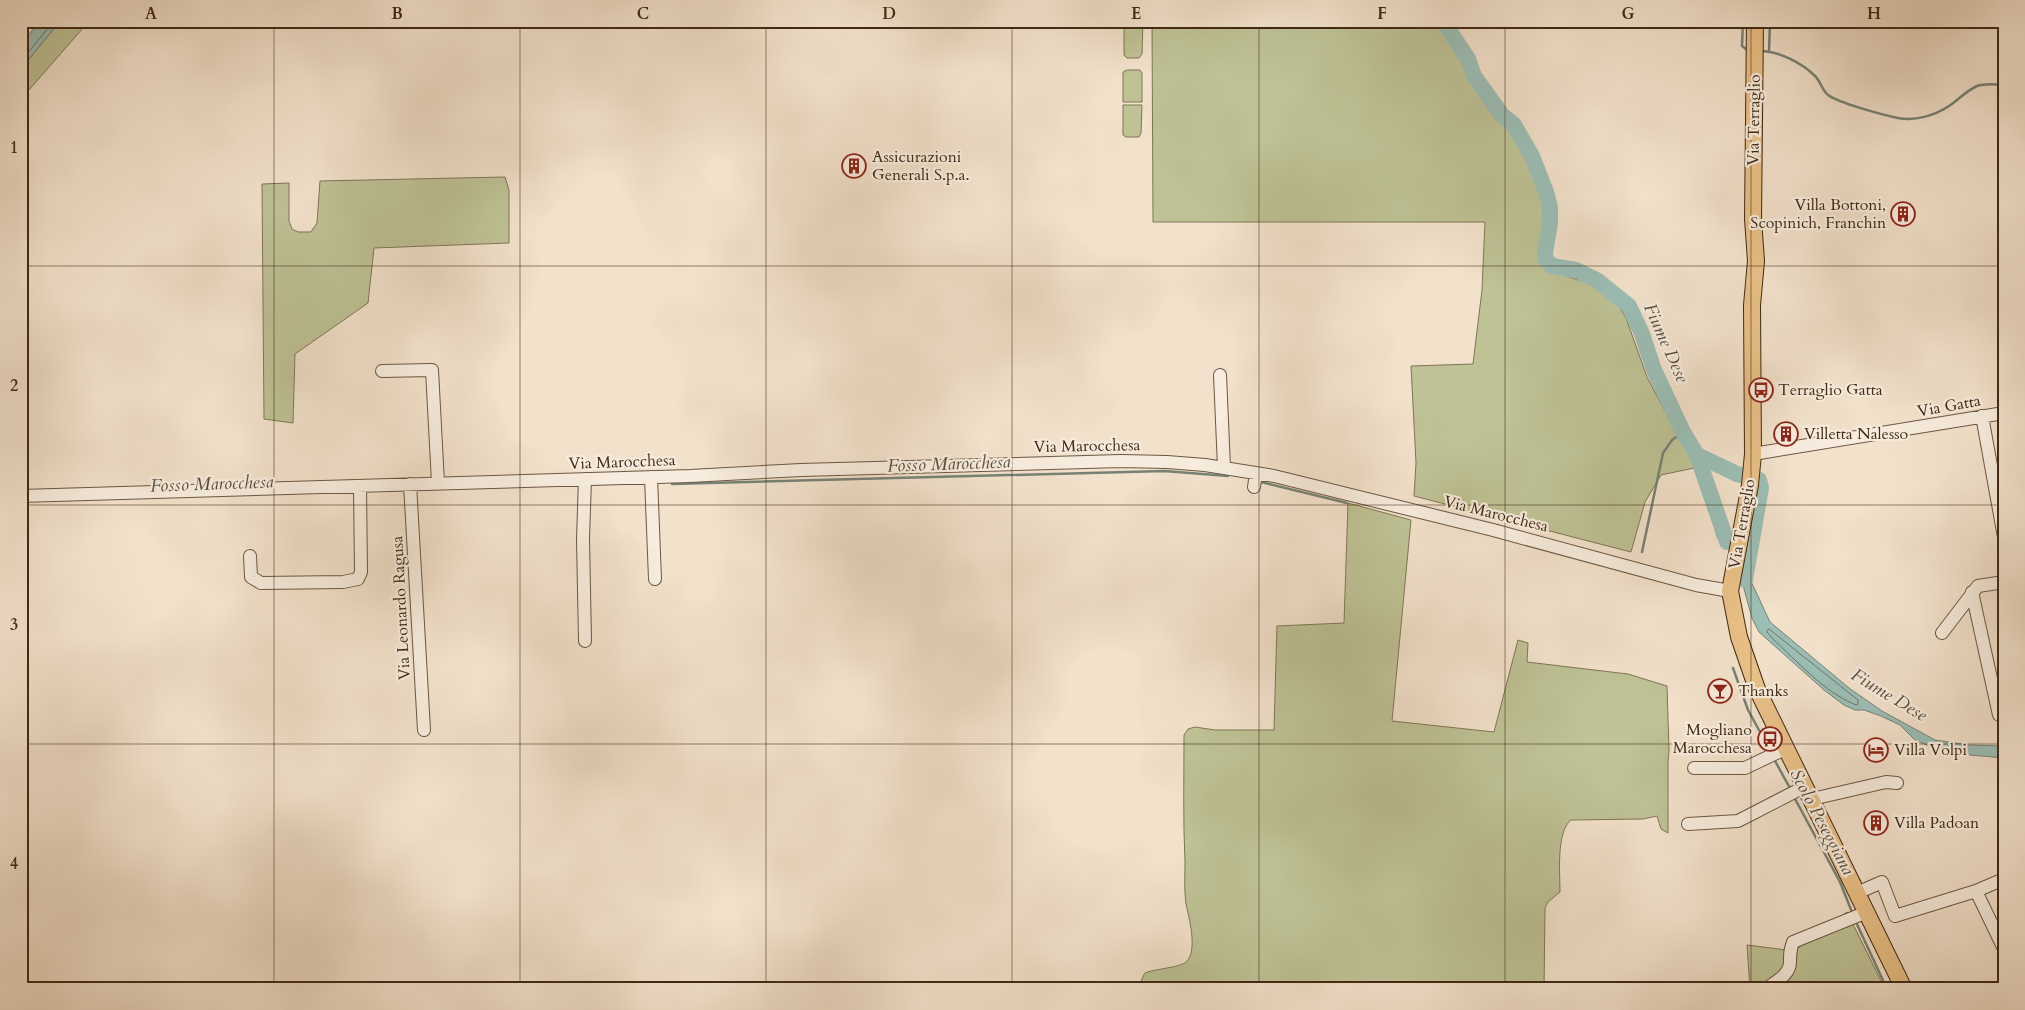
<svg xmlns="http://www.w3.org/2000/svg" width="2025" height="1010" viewBox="0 0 2025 1010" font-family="Cardo,serif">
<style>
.green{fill:#bec295;stroke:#7f7655}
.water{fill:#9bbeb5;stroke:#778275}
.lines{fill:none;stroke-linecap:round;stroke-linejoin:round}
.shore{stroke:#6e7465;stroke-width:1}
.stream{stroke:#778275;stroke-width:2.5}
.river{stroke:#9bbeb5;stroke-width:16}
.minor-casing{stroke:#6c5742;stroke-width:14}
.major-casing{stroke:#402915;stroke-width:18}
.minor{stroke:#f7ecdd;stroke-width:12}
.major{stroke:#e9c086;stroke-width:16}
.grid{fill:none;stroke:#402915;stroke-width:1;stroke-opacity:0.55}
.labels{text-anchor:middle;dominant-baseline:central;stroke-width:4.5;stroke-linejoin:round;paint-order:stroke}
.street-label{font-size:16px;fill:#402915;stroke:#f7ecdd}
.poi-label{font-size:16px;fill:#402915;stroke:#f7ecdd;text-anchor:start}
.water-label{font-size:18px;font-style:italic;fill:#574e3d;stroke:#f7ecdd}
.neatline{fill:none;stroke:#402915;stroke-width:2}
.grid-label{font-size:16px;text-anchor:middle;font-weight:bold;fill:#402915}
</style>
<rect width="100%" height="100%" fill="#f2e1cb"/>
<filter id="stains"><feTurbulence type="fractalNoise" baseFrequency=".004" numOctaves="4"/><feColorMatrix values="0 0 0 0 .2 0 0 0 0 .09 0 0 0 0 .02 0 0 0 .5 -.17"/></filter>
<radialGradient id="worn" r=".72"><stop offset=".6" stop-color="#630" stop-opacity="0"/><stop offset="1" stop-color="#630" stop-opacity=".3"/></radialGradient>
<path class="green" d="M60,21H92L83,28L21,99V69Z
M1124,21H1143L1142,54L1139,58H1127L1124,55Z
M1152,21H1451L1457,34L1492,96L1509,118L1540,191L1546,212L1539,253L1543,267L1549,270L1593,285L1609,295L1619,306L1626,318L1647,377L1678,436L1694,460L1715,513L1722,544L1717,537L1711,514L1694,468L1661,475L1645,502L1631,552L1414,496L1416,463L1411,366L1473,364L1482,290L1485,222H1153Z
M1127,70H1140L1142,73V102H1123V72Z
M1123,105H1142L1141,133L1139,137H1126L1123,135Z
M505,177L509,190V243L374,248L368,303L295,354L293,423L264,419L262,184L289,183V221L292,229L298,232H311L317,223L320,181Z
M1348,503L1411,520L1392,721L1494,732L1518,640L1528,643L1527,662L1628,674L1667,686L1669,751L1668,761V833L1661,829L1657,816L1643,819L1571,820C1556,832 1560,874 1560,892L1548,902L1545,908L1544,989H1144C1139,984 1142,978 1145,973C1157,968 1183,968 1188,960C1197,947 1189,918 1186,904C1184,891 1185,875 1185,862C1183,820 1184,778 1184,735L1188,729L1195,727L1215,730H1274L1277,626L1344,623Z
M1847,912L1885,989H1750L1747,945L1794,951Z"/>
<path class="water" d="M39,21H60L21,69V46Z
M1745,557L1749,577L1770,622L1849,688L1882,711L1935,740L1969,745L2004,746V758L1959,754L1929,746L1915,740L1900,725L1881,716L1864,710H1855L1844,705L1824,690L1759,632L1752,618L1741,578Z"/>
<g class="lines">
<path class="shore" d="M21,61L54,21
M1769,629L1858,700V704L1856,705C1824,692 1797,661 1772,638L1767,632Z"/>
<path class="stream" d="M1743,21L1742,46L1750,52
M1760,51C1779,51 1802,63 1815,76C1821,82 1822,90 1828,95C1839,103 1883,115 1898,118C1915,121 1934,116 1949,106C1958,100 1966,91 1977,86C1985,83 1995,84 2004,85
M1769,52L1770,21
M1261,482L1347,503
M672,484L1164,471L1228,476
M1642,552L1663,453L1672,440L1683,432
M1733,668L1748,710L1771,752
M1774,759L1791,790
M1794,797L1840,882L1852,912
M1855,920L1887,989"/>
<path class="river" d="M1443,21L1468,59L1474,76L1502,115L1514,125L1532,156L1546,192L1550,207V223L1545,253L1546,260L1552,266L1576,270L1598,281L1629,306L1642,334L1654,370L1683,432L1697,455L1727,542
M1697,455L1737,474L1759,480L1761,488L1745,580"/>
<g class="minor-casing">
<path id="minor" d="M382,371L432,370L438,483
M1220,375L1224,467
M1982,416L2004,537
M1753,454L2004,413
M651,477L655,579
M585,479L583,539L585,641
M410,484L424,730
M1254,487L1256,473
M21,496L690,476L801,470L1121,461L1167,462L1205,465L1274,476L1493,530L1696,585L1730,591
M250,556L251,577L261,583L343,582L358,579L361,572L360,486
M1972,592L1999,715L2004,714
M1942,633L1978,586L2004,582
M1694,768H1745L1787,748
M1812,799L1886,782L1897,783
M1688,824L1738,821L1806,786
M1976,891L2004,949
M1857,893L1882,882L1895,916L1976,891L2004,879
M1766,989C1775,982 1790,975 1790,962C1790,954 1790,950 1793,942L1867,912"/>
</g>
<g class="major-casing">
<path id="major" d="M1755,21L1753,219L1756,261L1752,305L1753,454L1750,485L1730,591L1739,637L1757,689L1904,989"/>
</g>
<use href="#minor" class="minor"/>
<use href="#major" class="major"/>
</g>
<path class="grid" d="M274,21V989M520,21V989M766,21V989M1012,21V989M1259,21V989M1505,21V989M1751,21V989M21,266H2004M21,505H2004M21,744H2004"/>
<defs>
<g id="building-ring" transform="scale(1.25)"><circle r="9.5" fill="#f7ecdd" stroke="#8f2418" stroke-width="1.5"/><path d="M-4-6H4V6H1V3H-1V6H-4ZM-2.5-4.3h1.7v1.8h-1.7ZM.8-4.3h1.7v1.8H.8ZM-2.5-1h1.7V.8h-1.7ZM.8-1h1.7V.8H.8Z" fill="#8f2418"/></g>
<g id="bus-ring" transform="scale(1.25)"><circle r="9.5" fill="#f7ecdd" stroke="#8f2418" stroke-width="1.5"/><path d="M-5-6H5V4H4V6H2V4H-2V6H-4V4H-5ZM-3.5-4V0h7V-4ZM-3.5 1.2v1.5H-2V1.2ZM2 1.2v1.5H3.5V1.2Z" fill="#8f2418"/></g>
<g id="bar-ring" transform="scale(1.25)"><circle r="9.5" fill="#f7ecdd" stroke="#8f2418" stroke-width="1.5"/><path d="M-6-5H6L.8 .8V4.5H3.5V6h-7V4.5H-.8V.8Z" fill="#8f2418"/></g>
<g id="hotel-ring" transform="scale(1.25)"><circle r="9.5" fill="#f7ecdd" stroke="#8f2418" stroke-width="1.5"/><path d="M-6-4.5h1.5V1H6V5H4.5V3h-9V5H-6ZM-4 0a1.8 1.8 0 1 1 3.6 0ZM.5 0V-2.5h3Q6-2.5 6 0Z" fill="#8f2418"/></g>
</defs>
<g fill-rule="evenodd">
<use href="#building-ring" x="854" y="166"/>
<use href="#building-ring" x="1903" y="214"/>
<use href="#bus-ring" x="1761" y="390"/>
<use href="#building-ring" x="1786" y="434"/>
<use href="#bar-ring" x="1720" y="691"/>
<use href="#bus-ring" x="1770" y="739"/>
<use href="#hotel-ring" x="1876" y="750"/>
<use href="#building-ring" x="1876" y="823"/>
</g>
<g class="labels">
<g class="street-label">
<text transform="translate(1754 120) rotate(-89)">Via Terraglio</text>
<text transform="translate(1949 406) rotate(-10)">Via Gatta</text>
<text transform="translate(1087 446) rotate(-1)">Via Marocchesa</text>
<text transform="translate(622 462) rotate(-2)">Via Marocchesa</text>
<text transform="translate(1496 514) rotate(14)">Via Marocchesa</text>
<text transform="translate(1742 524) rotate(-80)">Via Terraglio</text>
<text transform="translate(401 608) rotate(-93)">Via Leonardo Ragusa</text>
</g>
<g class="poi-label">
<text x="872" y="157">Assicurazioni<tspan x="872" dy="18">Generali S.p.a.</tspan></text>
<text x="1886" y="205" text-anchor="end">Villa Bottoni,<tspan x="1886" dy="18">Scopinich, Franchin</tspan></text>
<text x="1778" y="390">Terraglio Gatta</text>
<text x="1804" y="434">Villetta Nalesso</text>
<text x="1738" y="691">Thanks</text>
<text x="1752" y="730" text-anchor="end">Mogliano<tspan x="1752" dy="18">Marocchesa</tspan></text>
<text x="1894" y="750">Villa Volpi</text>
<text x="1894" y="823">Villa Padoan</text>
</g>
<g class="water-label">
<text transform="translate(1666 343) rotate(66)">Fiume Dese</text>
<text transform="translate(949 464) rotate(-2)">Fosso Marocchesa</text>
<text transform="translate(212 484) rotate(-2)">Fosso Marocchesa</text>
<text transform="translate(1889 695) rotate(31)">Fiume Dese</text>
<text transform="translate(1822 822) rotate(62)">Scolo Peseggiana</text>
</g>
</g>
<rect width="2025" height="1010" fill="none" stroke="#f2e1cb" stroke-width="55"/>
<rect x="28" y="28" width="1970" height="954" class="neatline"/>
<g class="grid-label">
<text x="151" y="19">A</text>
<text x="397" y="19">B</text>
<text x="643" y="19">C</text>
<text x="889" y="19">D</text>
<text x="1136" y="19">E</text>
<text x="1382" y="19">F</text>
<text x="1628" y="19">G</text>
<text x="1874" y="19">H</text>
<text x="14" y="153">1</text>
<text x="14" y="391">2</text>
<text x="14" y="630">3</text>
<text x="14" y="869">4</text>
</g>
<rect width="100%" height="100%" filter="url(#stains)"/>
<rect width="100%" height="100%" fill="url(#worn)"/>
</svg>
